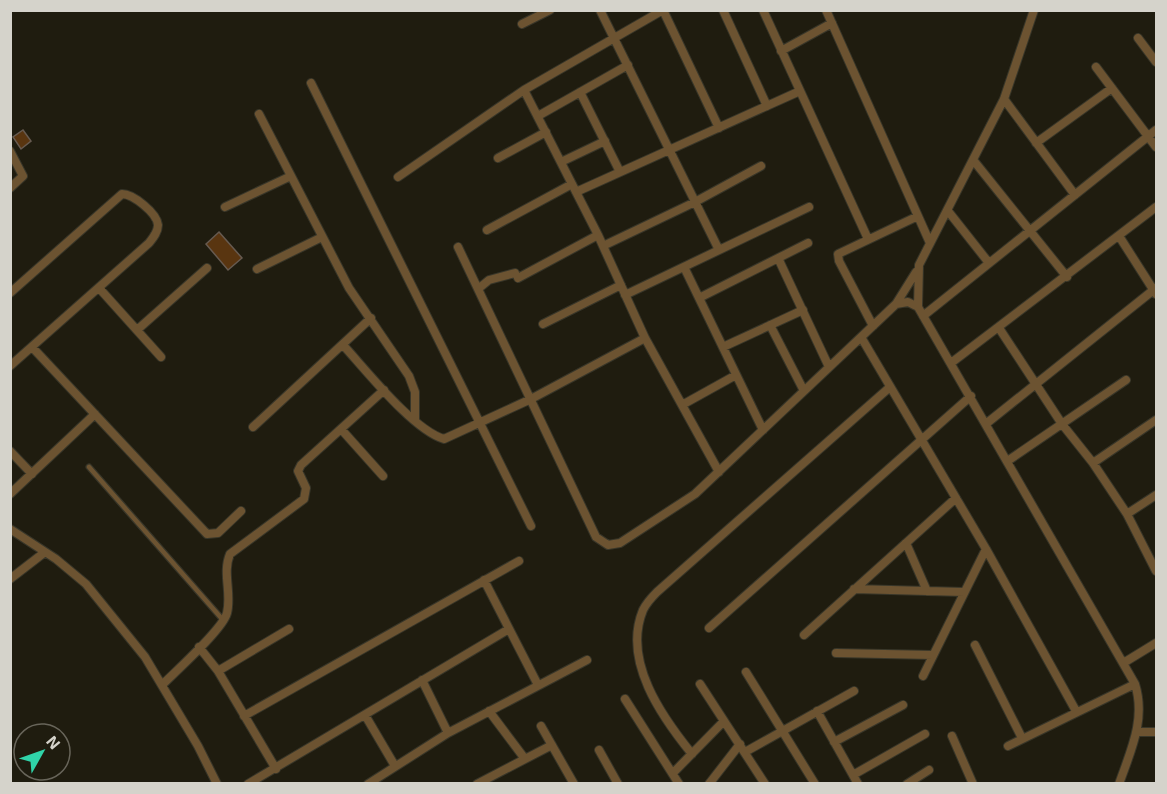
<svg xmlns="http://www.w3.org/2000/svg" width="1167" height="794" viewBox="0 0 1167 794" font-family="'Exo 2',sans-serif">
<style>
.building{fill:#593510;stroke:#665a50;stroke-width:1.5}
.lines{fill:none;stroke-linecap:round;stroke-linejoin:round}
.lane-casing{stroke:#383629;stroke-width:7}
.street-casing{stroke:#383629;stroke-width:10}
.lane{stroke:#6c5331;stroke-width:4.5}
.street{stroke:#6c5331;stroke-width:8}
</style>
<rect width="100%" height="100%" fill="#1f1c0f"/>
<path class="building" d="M23,130L31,141L21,149L13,137Z
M219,232L242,258L228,270L206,244Z"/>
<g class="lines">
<g class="lane-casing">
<path id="lane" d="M89,467L223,620"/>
</g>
<g class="street-casing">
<path id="street" d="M600,10L719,250
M663,10L719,128
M723,10L767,106
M763,10L868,239
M826,10L930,243
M1034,10L1004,99L919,265L918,307L1135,684C1146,719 1131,750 1119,784
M522,24L550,10
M1138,38L1156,62
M781,51L832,23
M1096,67L1156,147
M311,83L531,526
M524,90L598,235L645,338L719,472
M580,92L620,172
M1004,99L1075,195
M259,114L349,288L409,376L415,392V419
M538,116L628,65
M1036,143L1112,88
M10,151L23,176L10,188
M498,158L546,132
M974,161L1067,277
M561,162L605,141
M398,177L524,90L663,10
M576,192L800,91
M225,207L291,176
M948,211L989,263
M487,230L572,184
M1119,236L1156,294
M603,246L695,202L761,166
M458,247L596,537L608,545L620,543L695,494L896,304L908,302L918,307
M778,258L829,367
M684,267L763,430
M257,269L322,237
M518,278L598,235
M99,288L161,357
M478,289L489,280L515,273
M10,293L122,194C133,194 157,213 158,225C158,232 153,238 149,243L10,366
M625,295L809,207
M699,298L808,243
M896,304L916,272
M923,316L1156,130
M543,324L621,285
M770,325L804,391
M873,326L839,261L838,254L916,217
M999,328L1062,424L1093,463L1127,514L1156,571
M137,330L207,268
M861,337L986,549L1076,711
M343,345C366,370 413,430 444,439L531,399L645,338
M32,347L207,534L218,533L241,511
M723,347L803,310
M951,363L1156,207
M682,405L736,375
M987,423L1156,288
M253,427L371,318
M341,429L383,476
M10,451L32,474
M1009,460L1126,380
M1093,463L1156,420
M10,494L95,414
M1127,514L1156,495
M10,529L56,559L86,584L145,657L198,746L217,784
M906,543L927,591
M10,579L45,552
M484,580L538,685
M854,589L964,592
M709,628L971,396
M804,635L956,498
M975,645L1022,738
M199,647L218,671
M836,653L933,655
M1125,662L1156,643
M746,672L815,784
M923,676L986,549
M422,680L448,733
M700,684L765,784
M162,685C176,671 223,629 227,613C232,593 222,573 230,554L304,499L306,488L298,471L301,465L384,390
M625,699L679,784
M489,711L525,759
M817,711L858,784
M365,715L395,766
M244,716L519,561
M541,726L574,784
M1137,732H1156
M952,736L973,784
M834,742L903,705
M1008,746L1135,684
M599,750L618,784
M745,752L854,691
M692,754C662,717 622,661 643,610C646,604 652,597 657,592L890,387
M276,769L218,671L289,629
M673,773L724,721
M853,775L925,734
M248,784L509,629
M368,784L448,733L587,660
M477,784L552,745
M709,784L740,744
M907,784L929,770"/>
</g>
<use href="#lane" class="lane"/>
<use href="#street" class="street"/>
</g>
<rect width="1167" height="794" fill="none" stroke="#d5d3cb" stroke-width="24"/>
<g transform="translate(42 752) rotate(50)"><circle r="28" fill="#1f1c0f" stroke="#68655a" stroke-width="1.5"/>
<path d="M0-4.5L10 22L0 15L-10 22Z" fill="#30d4a9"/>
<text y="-9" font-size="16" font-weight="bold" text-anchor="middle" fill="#d5d3cb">N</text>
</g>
</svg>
